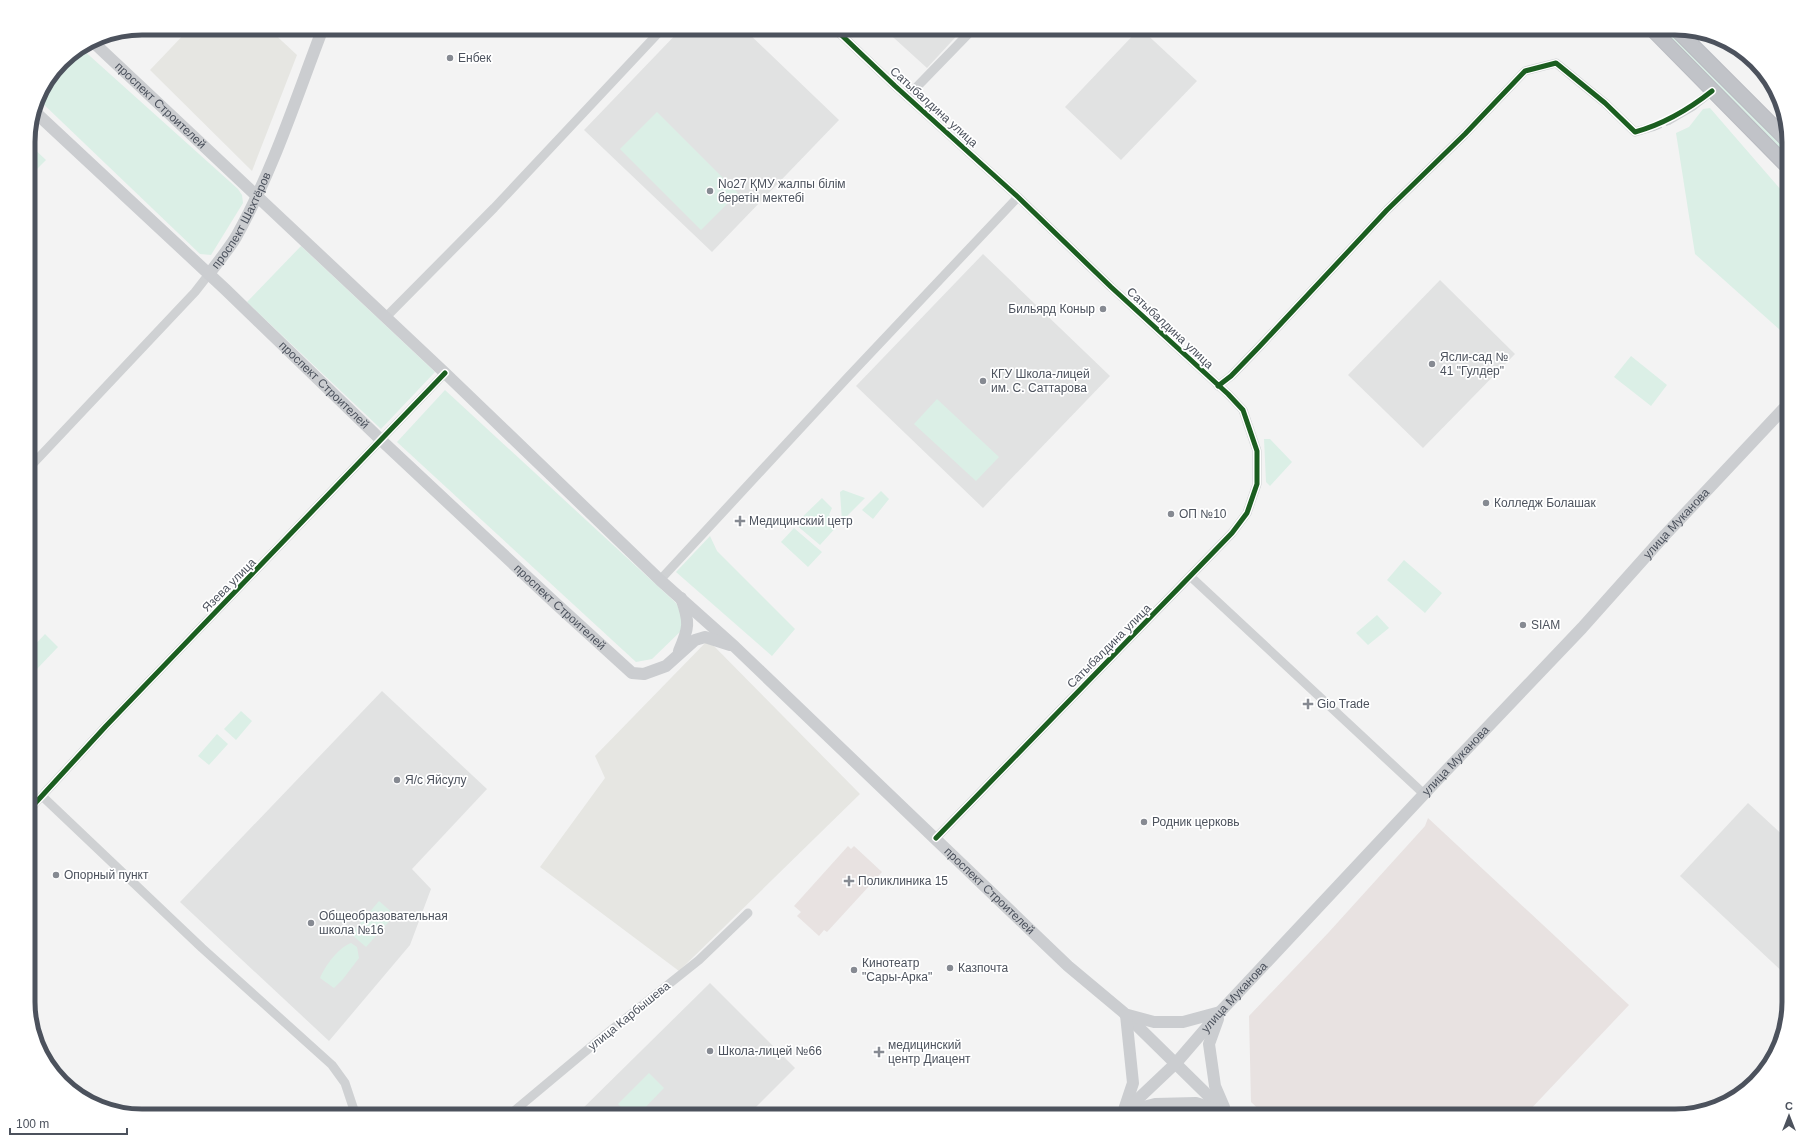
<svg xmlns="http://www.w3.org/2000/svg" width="1817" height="1144" viewBox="0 0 1817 1144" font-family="Arial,sans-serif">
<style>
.commercial{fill:#e6e6e2}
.education{fill:#e1e2e2}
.medical{fill:#e8e2e1}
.green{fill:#dbefe6}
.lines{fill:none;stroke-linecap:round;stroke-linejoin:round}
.minor-tunnel{stroke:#c9cbce;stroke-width:9;stroke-dasharray:9 4.5;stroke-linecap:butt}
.highway-casing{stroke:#b9bbc1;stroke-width:16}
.minor{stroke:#cfd1d3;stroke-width:9}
.major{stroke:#cbcdd0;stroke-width:12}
.highway{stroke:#c1c3c8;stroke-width:14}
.cycleway-casing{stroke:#fff;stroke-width:8}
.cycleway{stroke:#1b5e20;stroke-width:5}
.poi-dot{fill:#868a92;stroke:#fff;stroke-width:1.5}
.labels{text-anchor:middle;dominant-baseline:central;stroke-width:3.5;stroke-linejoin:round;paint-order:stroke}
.poi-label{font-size:12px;fill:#4c525d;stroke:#fff;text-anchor:start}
.street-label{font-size:12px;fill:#4c525d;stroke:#fff}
.rim{fill:none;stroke:#4c525d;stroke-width:5}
</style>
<rect width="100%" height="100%" fill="#f3f3f3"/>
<path class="commercial" d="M190,28H268L297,55L252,171L150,70Z
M708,640L860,794L679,971L540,867L605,778L595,756Z"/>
<path class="education" d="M682,28H743L839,120L712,252L584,130Z
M883,28H964L927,68Z
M1140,28L1197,81L1121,160L1065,107Z
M983,254L1110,376L983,508L856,386Z
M1440,280L1515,354L1423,448L1348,375Z
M382,691L487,789L412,869L431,889L410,945L329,1041L180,902Z
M1748,803L1787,839H1789V978L1680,876Z
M710,983L795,1068L756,1107L765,1116H575Z"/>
<path class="medical" d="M1428,818L1629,1005L1527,1113L1531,1116H1266L1251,1102L1249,1016L1329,932L1425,826Z
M848,846L851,849L854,846L882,872L827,932L824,930L819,936L797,916L801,912L794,906Z"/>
<path class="green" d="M1661,28H1666L1789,152V158Z
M81,48L238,189L242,195L243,203L211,255L200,254L37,98L62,61Z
M1710,108L1789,199V338L1695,254L1676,133L1689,127L1703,109Z
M657,112L738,193L701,230L620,149Z
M28,143L46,160L28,178Z
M301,246L435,372L381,429L247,302Z
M1631,356L1667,385L1651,406L1614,377Z
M445,390L676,603L683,617L682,630L652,659L636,662L397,442Z
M937,399L999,457L976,481L914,424Z
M1264,439H1270L1292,462L1270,486L1266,482Z
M843,490L865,498L842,521L840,492Z
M881,491L889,499L873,519L862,510Z
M822,498L832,508L829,515L839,524L820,545L795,524Z
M794,528L822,552L808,567L781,542Z
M710,536L717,551L795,629L772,656L676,572Z
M1404,560L1442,593L1425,613L1387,580Z
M1377,615L1389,628L1368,645L1356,633Z
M45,634L58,647L35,671L28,665V652Z
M241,711L252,721L236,740L224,729Z
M217,734L228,744L209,765L198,756Z
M379,901L395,915L366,947L351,934Z
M351,943L357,947L359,958L343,979L334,988L320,978C325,966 339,947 351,943Z
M649,1073L664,1088L637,1116H630L618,1104Z"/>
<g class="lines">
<path class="minor-tunnel" d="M1652,127L1669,120"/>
<g class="highway-casing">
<path id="highway" d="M1651,28L1789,168
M1676,29L1789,142"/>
</g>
<path class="minor" d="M834,28L895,86L1018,197L1111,287L1228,394L1243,410L1257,451V484L1247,513L1232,533L936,838
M907,97L974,28
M1669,120L1693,106L1712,91
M386,317L494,208L663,28
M1218,386L1231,376L1259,347L1387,210L1465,134L1525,71L1556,63L1605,103L1635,132L1652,127
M28,469L195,292L209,274
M1191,577L1424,794
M660,580L848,377L1018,197
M42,796L202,948L332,1065L345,1083L356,1116
M28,811L106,726L445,373
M1741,1092L1771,1060
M508,1116L605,1035L699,960L748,913"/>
<g class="major">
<path id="s1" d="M92,41L445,373L660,580L735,647L1068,966L1123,1012L1229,1116"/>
<path id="s2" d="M34,111L226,290L381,440L554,602L632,673L644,674L666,666L695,640L705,637L730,645"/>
<path id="s3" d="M209,274C218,262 228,250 236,237C273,171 296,98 323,28"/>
<path d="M679,651C689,628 690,622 681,598"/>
<path d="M1128,1015L1154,1022H1183L1220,1012"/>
<path d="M1218,1019L1209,1044L1215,1086L1224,1107"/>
<path d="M1124,1110L1133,1083L1126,1015"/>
<path d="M1124,1112L1155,1104L1196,1103L1223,1112"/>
<path id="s4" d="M1120,1116L1176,1063L1220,1012L1441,776L1582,628L1665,535L1789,403"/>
</g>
<use href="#highway" class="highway"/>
<g class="cycleway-casing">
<path id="cycleway" d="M834,28L895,86L1018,197L1111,287L1228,394L1243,410L1257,451V484L1247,513L1232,533L936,838
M1218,386L1231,376L1259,347L1387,210L1465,134L1525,71L1556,63L1605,103L1635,132C1664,124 1688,110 1712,91
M28,811L106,726L445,373"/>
</g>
<use href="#cycleway" class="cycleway"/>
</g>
<g class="poi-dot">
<circle cx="450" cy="58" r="4"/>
<circle cx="710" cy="191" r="4"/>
<circle cx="1103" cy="309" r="4"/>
<circle cx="1432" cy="364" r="4"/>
<circle cx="983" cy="381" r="4"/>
<circle cx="1486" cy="503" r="4"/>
<circle cx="1171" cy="514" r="4"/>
<path d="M738 515h4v4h4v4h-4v4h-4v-4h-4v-4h4z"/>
<circle cx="1523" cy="625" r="4"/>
<path d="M1306 698h4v4h4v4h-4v4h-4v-4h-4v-4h4z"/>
<circle cx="397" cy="780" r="4"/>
<circle cx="1144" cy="822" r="4"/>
<circle cx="56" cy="875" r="4"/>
<path d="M847 875h4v4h4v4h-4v4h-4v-4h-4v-4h4z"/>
<circle cx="311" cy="923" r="4"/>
<circle cx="950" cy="968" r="4"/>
<circle cx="854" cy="970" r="4"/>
<circle cx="710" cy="1051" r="4"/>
<path d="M877 1046h4v4h4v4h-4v4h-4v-4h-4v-4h4z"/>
</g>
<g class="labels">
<g class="poi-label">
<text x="458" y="58">Енбек</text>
<text x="718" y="184">No27 ҚМУ жалпы білім<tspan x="718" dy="14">беретін мектебі</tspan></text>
<text x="1095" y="309" text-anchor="end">Бильярд Коныр</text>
<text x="1440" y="357">Ясли-сад №<tspan x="1440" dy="14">41 "Гулдер"</tspan></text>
<text x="991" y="374">КГУ Школа-лицей<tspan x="991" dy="14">им. С. Саттарова</tspan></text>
<text x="1494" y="503">Колледж Болашак</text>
<text x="1179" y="514">ОП №10</text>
<text x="749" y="521">Медицинский цетр</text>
<text x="1531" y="625">SIAM</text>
<text x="1317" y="704">Gio Trade</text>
<text x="405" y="780">Я/c Яйсулу</text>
<text x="1152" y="822">Родник церковь</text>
<text x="64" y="875">Опорный пункт</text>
<text x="858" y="881">Поликлиника 15</text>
<text x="319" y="916">Общеобразовательная<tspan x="319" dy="14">школа №16</tspan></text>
<text x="862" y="963">Кинотеатр<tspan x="862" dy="14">"Сары-Арка"</tspan></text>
<text x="958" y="968">Казпочта</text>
<text x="888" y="1045">медицинский<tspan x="888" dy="14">центр Диацент</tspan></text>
<text x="718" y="1051">Школа-лицей №66</text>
</g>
<g class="street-label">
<text stroke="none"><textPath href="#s1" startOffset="94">проспект Строителей</textPath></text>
<text transform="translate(934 107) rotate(42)">Сатыбалдина улица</text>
<text stroke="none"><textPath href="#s3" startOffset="63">проспект Шахтёров</textPath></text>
<text transform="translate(1170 328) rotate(43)">Сатыбалдина улица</text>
<text stroke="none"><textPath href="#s2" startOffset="399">проспект Строителей</textPath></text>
<text stroke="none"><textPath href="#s4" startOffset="813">улица Муканова</textPath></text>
<text transform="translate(229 585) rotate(-45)">Язева улица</text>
<text stroke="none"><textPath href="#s2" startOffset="723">проспект Строителей</textPath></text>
<text transform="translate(1109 646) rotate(-45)">Сатыбалдина улица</text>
<text stroke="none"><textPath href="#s4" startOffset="489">улица Муканова</textPath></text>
<text stroke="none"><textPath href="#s1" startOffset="1236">проспект Строителей</textPath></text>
<text stroke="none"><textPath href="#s4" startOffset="165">улица Муканова</textPath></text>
<text transform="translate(629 1016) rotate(-39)">улица Карбышева</text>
</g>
</g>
<path d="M0 0H1817V1144H0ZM142 35H1675A107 107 0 0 1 1782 142V1002A107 107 0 0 1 1675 1109H142A107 107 0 0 1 35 1002V142A107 107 0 0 1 142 35Z" fill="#fff" fill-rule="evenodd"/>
<path class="rim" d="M142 35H1675A107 107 0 0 1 1782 142V1002A107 107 0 0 1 1675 1109H142A107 107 0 0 1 35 1002V142A107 107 0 0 1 142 35Z"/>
<g transform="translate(1789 1116)" stroke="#ffffff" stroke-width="3" paint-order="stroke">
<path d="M0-3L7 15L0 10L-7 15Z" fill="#4c525d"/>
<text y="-6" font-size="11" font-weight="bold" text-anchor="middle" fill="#4c525d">С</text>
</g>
<path d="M10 1128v6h117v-6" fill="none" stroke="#4c525d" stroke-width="2"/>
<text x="16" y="1128" font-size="12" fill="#4c525d" stroke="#ffffff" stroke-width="3" paint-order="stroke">100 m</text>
</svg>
